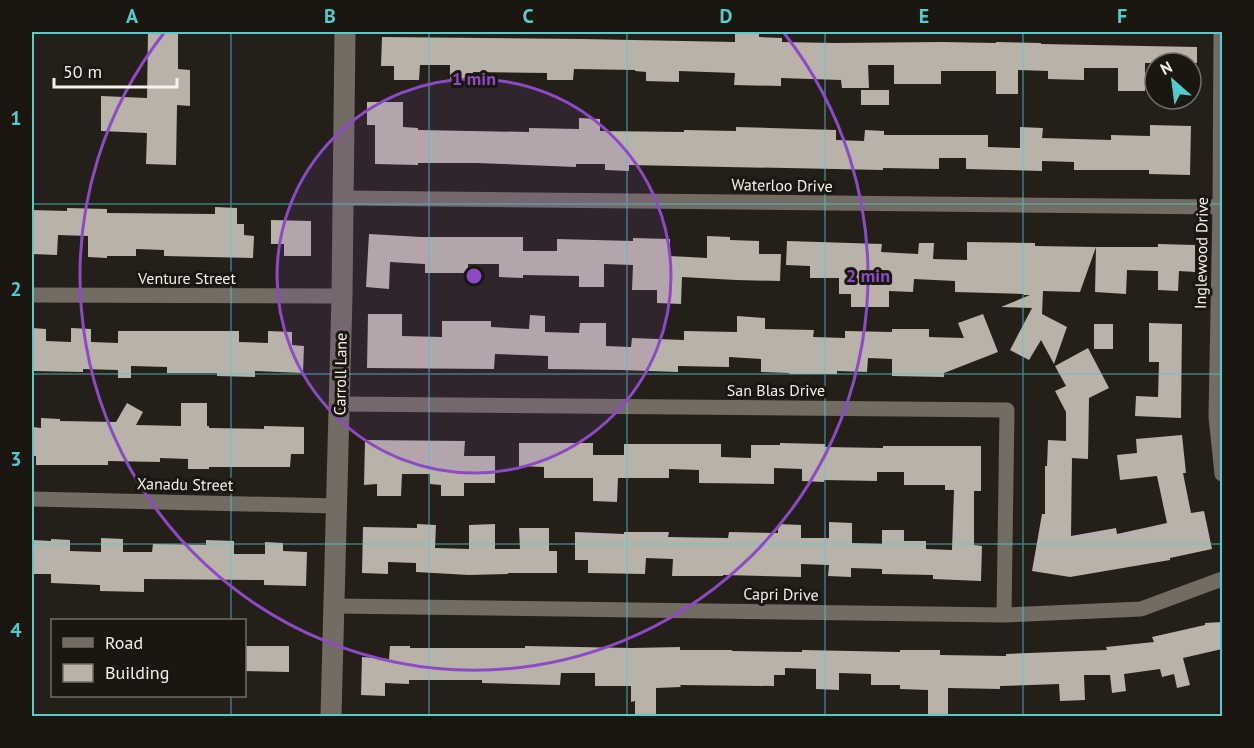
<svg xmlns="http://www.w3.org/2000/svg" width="1254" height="748" viewBox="0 0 1254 748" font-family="'PT Sans',sans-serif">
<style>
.building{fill:#b9b2a8}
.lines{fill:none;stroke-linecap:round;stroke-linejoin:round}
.street{stroke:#736c63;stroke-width:15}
.secondary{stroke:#736c63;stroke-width:21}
.grid{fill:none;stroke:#52cdcd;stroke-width:1.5;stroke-opacity:0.55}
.ring{fill:none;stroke:#8d4ac6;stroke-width:3}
.labels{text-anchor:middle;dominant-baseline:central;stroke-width:6;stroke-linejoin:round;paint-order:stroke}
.street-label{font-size:16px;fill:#f5f1ec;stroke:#1b160f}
.centre{fill:#8d4ac6;stroke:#1b160f;stroke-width:3}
.ring-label{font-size:18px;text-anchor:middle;font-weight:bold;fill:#8d4ac6;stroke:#1b160f;stroke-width:6;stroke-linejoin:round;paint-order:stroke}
.neatline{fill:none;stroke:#52cdcd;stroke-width:2}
.grid-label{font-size:20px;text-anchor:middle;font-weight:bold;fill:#52cdcd}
</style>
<rect width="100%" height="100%" fill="#241f18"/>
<path class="building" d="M148,32H178V69L190,70V106L177,105L176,165L146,164L147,133L101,131V96L147,98Z
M735,32H759V37L782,38V42L835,43L942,42L996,43V42L1041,43V44L1197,47V63H1145V91H1118V68H1084V80L1048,79V71L1018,70V94H996V71H941V84H894V65H868L869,88H842L841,80L781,78V86L734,85L735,73L679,71V82L646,81V72L635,71V70L574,69L573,80H547V73L473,72V79H450V65H420L419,80H394V66H381L382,37L582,39L735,42Z
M861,90H889V105H861Z
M367,102H403V127L418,128V130L529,132V128L579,129V118L600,119V131L684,132V130L736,131V127L836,130V140L864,141L865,130L884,131V135H988V147L1020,148V127L1043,128L1042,138L1111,140V135L1150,136V125L1191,126L1190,175L1149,174V170H1074V162L1042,161V171L966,169V158H939V169L883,168V170L629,165V171L605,170V164H576V167L476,163H418V165L375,164V125H367Z
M215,207L237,208V224H244V235L254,236L253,258L164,256V250L136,249V256H107V258L88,257V236L58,235L57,255L32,254V210L67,211V208L107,209V213L215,214Z
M271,220L311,221V256H284V244H271Z
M369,234L421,237H523V251H557V239L633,241V238L670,239V256L707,258V236L730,237V240L759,241V254H781L780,281L736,280L682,277L681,304L657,303V290H632L633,265L604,264V287H579V276L523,275V278L499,277V264H468V273H425V264L390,262L389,289L366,287Z
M787,241L882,244L881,252L918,254L919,243H934L933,259L967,260V242L1035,243V246L1096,247L1080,292L1043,291L1042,314L1067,327L1054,364L1041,340L1029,360L1010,350L1032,308L1001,307L1030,295H1024V294L955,292V281L914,279L913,292L889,291V307H851V294H839V278H810V266L786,265Z
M1158,244L1195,245V272L1179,271L1178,291L1158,290V271L1127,270L1126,294L1095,292L1096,247H1158Z
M368,314H402V336L442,337V321H491V327L529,329L530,315L545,316V332L579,333L580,323H606V346L631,347L632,338L684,340V331L737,332V316L765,318V329L814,330L813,337L845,338V331L892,332V329H929V337L964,338L958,323L983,314L998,352L944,373V377L892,376V359L868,358L867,372L837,371V374H789V373L761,372V359L729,357V367L678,366V372L621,370L548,369V356L495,354L494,369L367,368Z
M1149,323L1182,324L1181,418L1135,416L1136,396L1158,397L1159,362H1149Z
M1094,324H1113V349H1094Z
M32,328L46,329V341L71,342V328L91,329V342L118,343V331H239V342L268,343V331L292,332V345L304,346L303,373L255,371V377L217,376V373H167V367L131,366V378H118V370L83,369V372L32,371Z
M1088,348L1109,388L1089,398L1088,459L1072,458L1071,536L1116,528L1117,534L1167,523L1157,476L1120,480L1117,455L1137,453L1136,439L1182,435L1186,473H1183L1191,513L1204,511L1212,549L1170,558V560L1070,577L1032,571L1042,514H1045V466H1047L1048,440L1066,441V412L1055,391L1066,386L1055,366Z
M127,403L143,412L136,425L181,426V403H207V426H209V428L264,429V426L304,427V454H291L290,467H209V469H188V459L160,458V462L108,461V465H36V456H32V427L41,428V418L60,419V421L116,422Z
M365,440L465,441L464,456H495V483H464V496H441V485L430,484V474H402L401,496H377V484L364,485Z
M519,443H593V455H624V444H721V457L751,458V445H780V443L825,444V447L883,448V446H981V491H974V545L982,546L981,581L933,579V575L882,574V569L851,568V577L828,576L829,565L801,564V577L723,575V576H672L673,559L646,558L645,574L588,573V560H575V532L624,534V532H669L668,537L728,538L729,532L778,533V524L801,525V538H829V522L852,523V543L882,544V530H904V541H926V549L952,550L954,490H945V485H904V472H877V481L824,480V482L802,481V469L774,468V484L699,483V470L669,469V478H618L617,502L593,501V478H544V467L519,466Z
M417,524L436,525L435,548L469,549V525L495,524V549H520L519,528H549V551H557V573H508V574L469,575L416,572V563L388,562V574L362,573L363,527L417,528Z
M101,538L123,539V552H152L153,544L206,545V540L234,541V554H265V542L283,543V551L307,552L306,586L264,585V580L144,579V592L100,591V585L51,583V574H32V540L51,541V539L70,540V551L101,552Z
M1222,622V649L1183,658L1190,685L1177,688L1174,674L1162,677L1160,669L1124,674L1126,691L1112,693L1110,675H1084L1085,700L1060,701L1059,684L1000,686V689L948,688V714H928V690L900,689V685H871V674L839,673V690L816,689V669L785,668V675H774V686L680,685L681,687L656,688V717H635V701L631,702V686H595V673H561L560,685L482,683V680H409V684L385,683V696L361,695L362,657L389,659L390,646H410V648H525V646L632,648L680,647V650H732V651L802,652V650L900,652V650H940V655L1006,656V654L1107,650L1106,647L1154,642L1152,637L1205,625V623Z
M244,646H289V672L244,671Z"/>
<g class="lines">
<path class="street" d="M1221,32L1220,207L1216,417L1222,474
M344,198L1220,207
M32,295L342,296
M340,404L1007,410L1004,615
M32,499L337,506
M334,606L1004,615L1141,609L1222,579"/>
<path class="secondary" d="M331,716L342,296L345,32"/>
</g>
<path class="grid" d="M231,32V620M429,32V716M627,32V716M825,32V716M1023,32V716M32,204H1222M32,374H1222M32,544H1222M231,696V716"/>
<circle cx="474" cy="276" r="197" fill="#8d4ac6" fill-opacity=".12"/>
<g class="ring">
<circle cx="474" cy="276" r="197"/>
<path d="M784 33A394 394 0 1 1 164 33"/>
</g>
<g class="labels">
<g class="street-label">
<text transform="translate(782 185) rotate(1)">Waterloo Drive</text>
<text transform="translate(1201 253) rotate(-89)">Inglewood Drive</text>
<text x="187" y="278">Venture Street</text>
<text transform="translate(340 374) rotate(-89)">Carroll Lane</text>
<text x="776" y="390">San Blas Drive</text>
<text transform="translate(185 484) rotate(1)">Xanadu Street</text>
<text transform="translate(781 594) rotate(1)">Capri Drive</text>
</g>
</g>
<circle cx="474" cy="276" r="9" class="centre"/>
<g class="ring-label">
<text x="474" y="85">1 min</text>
<text x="868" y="282">2 min</text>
</g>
<rect width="1254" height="748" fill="none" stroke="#1b160f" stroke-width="66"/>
<rect x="51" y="619" width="195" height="78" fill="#1b160f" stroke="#726e67" stroke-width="1.5"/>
<rect x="63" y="638" width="30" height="9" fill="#736c63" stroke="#726e67" stroke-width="1.5"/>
<text x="105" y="649" font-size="18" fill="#f5f1ec">Road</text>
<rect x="63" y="664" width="30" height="18" fill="#b9b2a8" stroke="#726e67" stroke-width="1.5"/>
<text x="105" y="679" font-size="18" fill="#f5f1ec">Building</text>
<g transform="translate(1173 81) rotate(332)"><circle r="28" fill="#1b160f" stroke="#726e67" stroke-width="1.5"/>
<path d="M0-4.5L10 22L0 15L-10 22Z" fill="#52cdcd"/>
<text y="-9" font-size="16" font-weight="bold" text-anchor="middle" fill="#f5f1ec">N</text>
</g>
<path d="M54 78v9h123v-9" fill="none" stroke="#f5f1ec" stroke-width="3"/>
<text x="63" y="78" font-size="18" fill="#f5f1ec" stroke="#1b160f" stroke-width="4.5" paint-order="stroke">50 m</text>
<rect x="33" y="33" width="1188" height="682" class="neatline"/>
<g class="grid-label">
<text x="132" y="23">A</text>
<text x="330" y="23">B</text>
<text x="528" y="23">C</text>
<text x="726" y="23">D</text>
<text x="924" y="23">E</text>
<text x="1122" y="23">F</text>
<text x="16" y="125">1</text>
<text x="16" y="296">2</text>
<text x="16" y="466">3</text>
<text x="16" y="637">4</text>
</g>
</svg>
